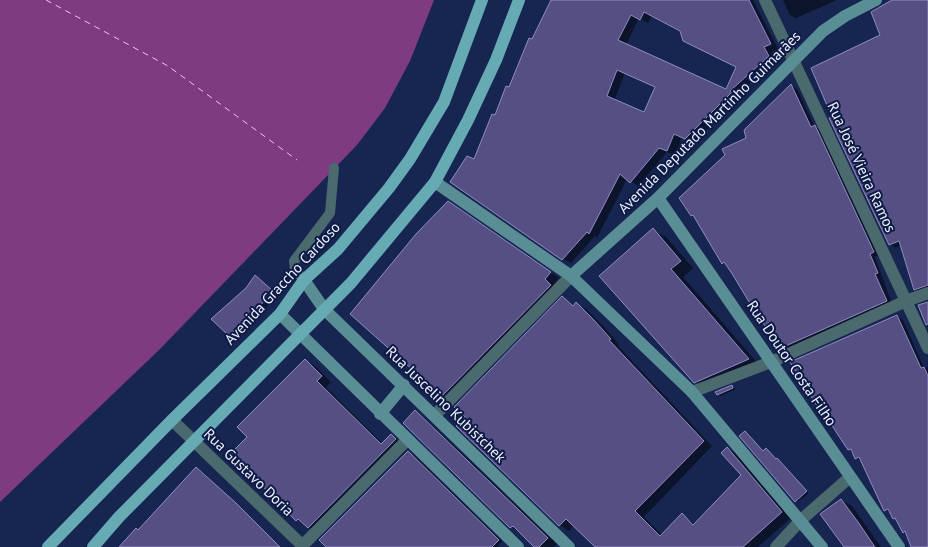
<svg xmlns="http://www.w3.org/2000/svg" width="928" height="547" viewBox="0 0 928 547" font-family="'PT Sans',sans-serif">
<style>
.water{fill:#7e3b7f}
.shadow{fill:#0007;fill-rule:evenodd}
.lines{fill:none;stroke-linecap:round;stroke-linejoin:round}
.ferry{stroke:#f7bff5;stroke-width:1;stroke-dasharray:6 5;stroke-linecap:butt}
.building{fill:#554f83;stroke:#908cc4;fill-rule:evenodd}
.lane{stroke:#4a6a6e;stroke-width:10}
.street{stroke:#4a6a6e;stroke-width:12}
.secondary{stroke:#5a8e95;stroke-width:12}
.primary{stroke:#66aab3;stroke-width:12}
.labels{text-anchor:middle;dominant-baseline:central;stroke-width:4;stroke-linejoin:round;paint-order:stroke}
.street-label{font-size:15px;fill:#edf2fd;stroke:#0e1b46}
</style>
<rect width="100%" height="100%" fill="#172651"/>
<path class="water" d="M0,0H434L410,61L385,108L357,145L160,349L0,502Z"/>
<path class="shadow" d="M552,0H753L778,49L771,52L776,60L736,96L738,97L694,143L682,137L675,155L667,152L638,186L627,179L597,238L595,236L571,263L563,259L474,161ZM652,15L737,67L726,91L626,45L639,18L648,23ZM625,73L656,87L644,114L614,101Z
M783,0H837L796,18L790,15Z
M896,0H928V290L920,292L915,289L901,245L896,248L890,244L881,36L873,12Z
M791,86L797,89L815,127L821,130L879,255L875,257L892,304L788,351L782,347L772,327L765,325L728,266L723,263L696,218L692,216L748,139Z
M457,207L559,278L553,285L559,291L452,400L443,395Z
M653,230L666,237L693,268L683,277L760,366L707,389L695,382Z
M255,277L278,296L235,338L213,319L246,289Z
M563,298L575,306L576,304L586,309L603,326L619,344L618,346L712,446L644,517L662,535L682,515L695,524L743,475L727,448L737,454L791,518L758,547H597L574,525L569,531L560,525L458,426Z
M897,316L903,320L924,368L928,367V547H913L908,534L904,532L892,513L885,510L862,461L856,458L828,421Z
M305,360L315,366L331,382L326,387L383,444L391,436L401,441L318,533L297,520L240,464L249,437Z
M732,387L736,389L721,396L718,394Z
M415,411L424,417L557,544L554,547H536L508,524Z
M745,432L764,452L780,461L809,493L798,502L795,501Z
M408,452L415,456L502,541L497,547H328Z
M196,468L203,472L280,546L121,547L139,532Z
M841,500L852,506L881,547H846Z"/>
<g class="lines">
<path class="ferry" d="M46,0L168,66L297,160"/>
</g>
<path class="building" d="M551,0H749L771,44L764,47L769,56L730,91L732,92L685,139L674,134L667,151L659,148L630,183L620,174L589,234L587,232L562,260L450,182L467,156L474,159L492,114L495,115L506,86L509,87L529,38L532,39ZM644,12L680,31L683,41L736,67L726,89L618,40L631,15L640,20ZM617,70L655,87L644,112L607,96Z
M892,0H928V285L914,290L899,241L889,245L829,118L832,117L811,68L880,35L871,12Z
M791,84L811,127L815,125L874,252L870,254L878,273L875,274L887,301L781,348L769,323L765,326L757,315L731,272L724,262L722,264L693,215L691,216L679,198L725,155L722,149L746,138L744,130Z
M448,201L551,272L545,279L551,285L442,396L350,314L416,234Z
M653,228L681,261L671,269L749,359L694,383L599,276Z
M255,275L274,292L229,336L211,319L246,288Z
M562,296L573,306L576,302L593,319L611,339L609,340L704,441L635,511L660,536L682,513L693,525L741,475L721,453L727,447L782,512L743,547H595L566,519L559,526L456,426L465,417L454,407Z
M928,302V324L926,325L918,305Z
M897,315L921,368L924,367L928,376V547H911L905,531L903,533L895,518L893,519L888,509L884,511L859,457L855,459L851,449L848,450L829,421L828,422L820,411L790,362Z
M305,359L322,376L317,381L381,444L391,434L396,439L308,528L298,519L296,521L241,464L239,465L229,455L247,437L237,427Z
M732,385L733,388L717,395L715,392Z
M415,410L548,538L539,547H534L513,526L510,528L403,423Z
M745,431L763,451L766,448L776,459L777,458L807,491L795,502L739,436Z
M408,451L499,540L492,547H326L319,540Z
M196,467L237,504L280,547H119L136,528L138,530Z
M841,499L858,522L875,547H844L820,514Z"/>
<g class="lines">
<path class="lane" d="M304,280L295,269L294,261L330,213L334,168"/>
<path class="street" d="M765,0L928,348
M692,392L771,362L906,301L928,293
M435,415L571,276
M172,420L304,547
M301,547L407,440
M776,547L801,520L850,477"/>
<path class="secondary" d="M435,182L571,276L692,392L822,547
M658,198L899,547
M571,276L658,198L823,31L845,16L876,0
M304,280L324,309L569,547
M280,314L518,547
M380,414L404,385"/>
<path class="primary" d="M48,547L172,420L280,314L304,280L338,249L389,188L410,159L444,102L482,0
M93,547L119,517L351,283L435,182L468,120L496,60L519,0"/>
</g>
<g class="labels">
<g class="street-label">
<text transform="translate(709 122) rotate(-45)">Avenida Deputado Martinho Guimarães</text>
<text transform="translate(862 167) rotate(65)">Rua José Vieira Ramos</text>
<text transform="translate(282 283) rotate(-47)">Avenida Graccho Cardoso</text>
<text transform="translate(792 363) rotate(56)">Rua Doutor Costa Filho</text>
<text transform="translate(446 404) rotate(44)">Rua Juscelino Kubistchek</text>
<text transform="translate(249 472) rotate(44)">Rua Gustavo Doria</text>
</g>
</g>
</svg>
